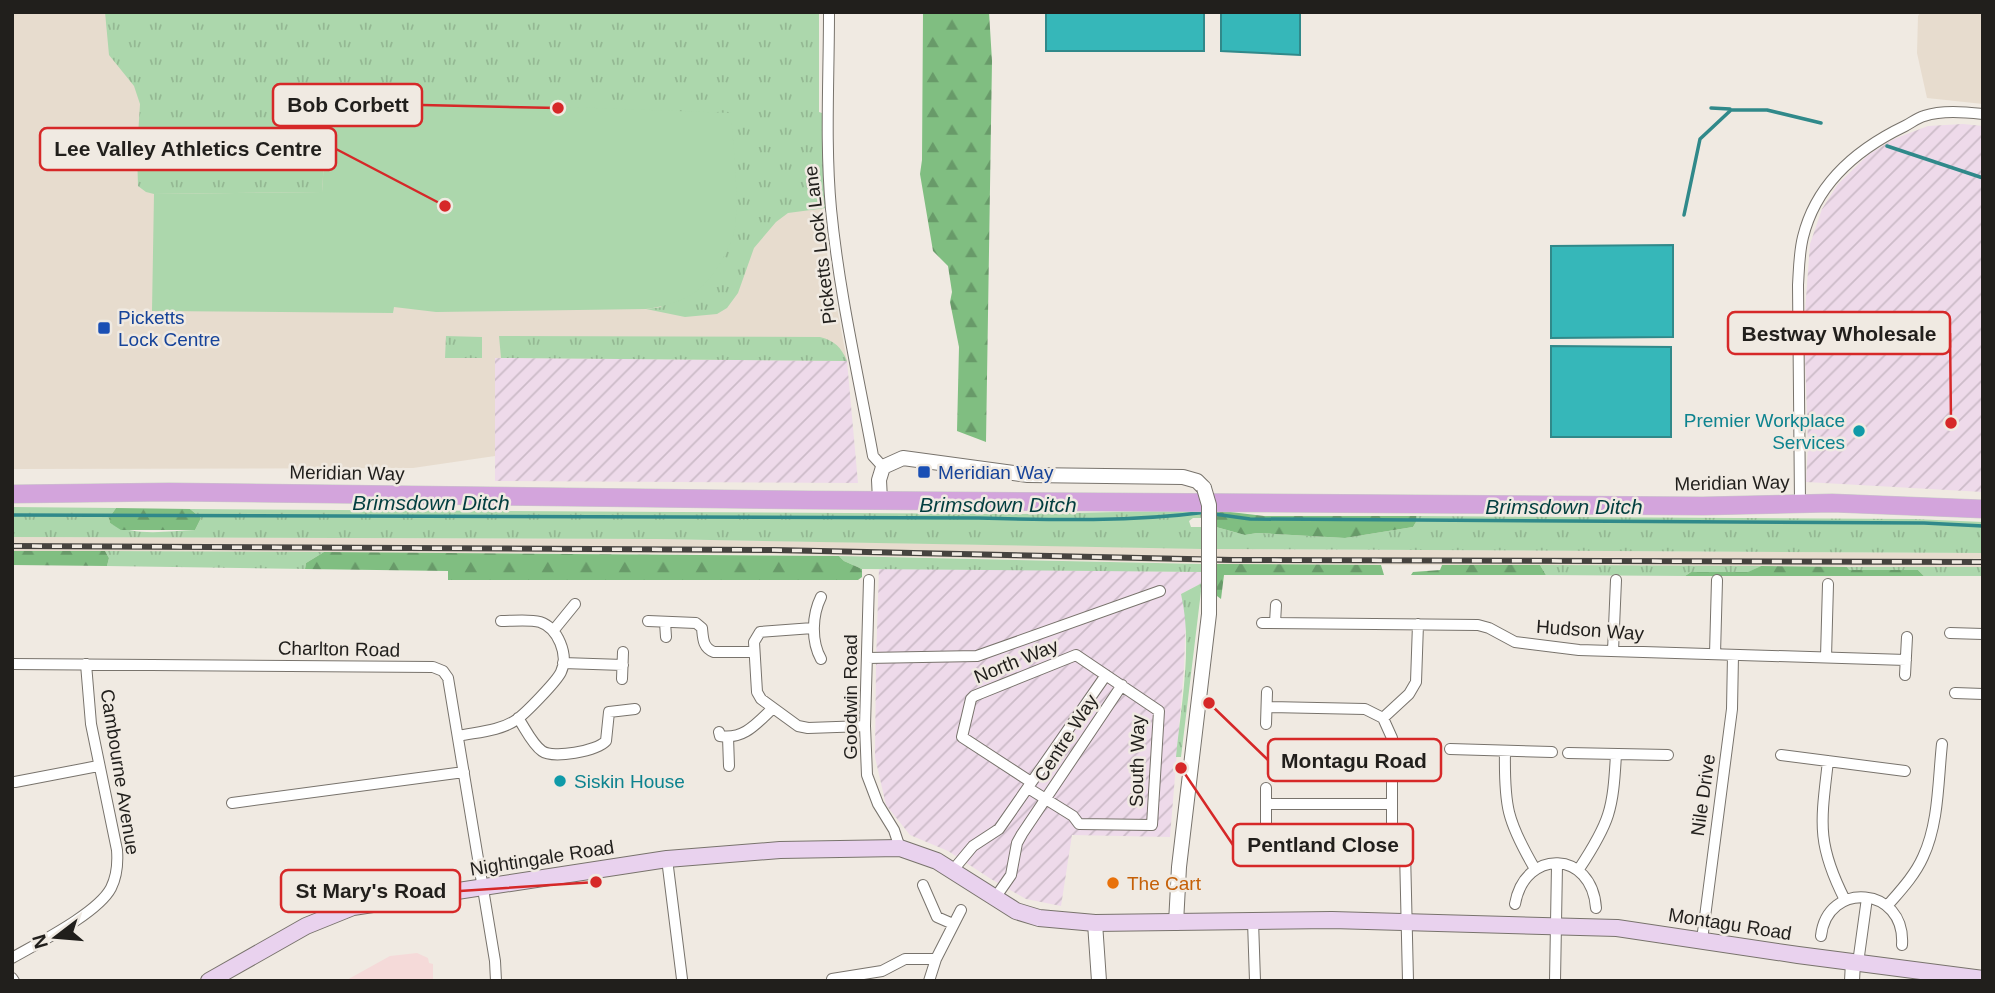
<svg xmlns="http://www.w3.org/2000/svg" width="1995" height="993" viewBox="0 0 1995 993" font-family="Arial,sans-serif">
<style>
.built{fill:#e7dcce}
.industrial{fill:url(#industrial-furrows)}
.education{fill:#f5dad9}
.grass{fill:url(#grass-tufts)}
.forest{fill:url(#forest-firs)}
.pitch{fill:#acd7ac}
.water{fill:#36b7b9;stroke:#30898a;stroke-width:2}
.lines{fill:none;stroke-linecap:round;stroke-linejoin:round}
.stream{stroke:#30898a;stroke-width:3.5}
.minor-casing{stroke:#78736c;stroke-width:12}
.tertiary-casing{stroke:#78736c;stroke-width:16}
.secondary-casing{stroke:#78736c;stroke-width:18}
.primary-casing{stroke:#cac9c9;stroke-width:19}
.minor{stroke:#fff;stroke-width:10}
.tertiary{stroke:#fff;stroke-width:14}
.secondary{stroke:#e9d2ee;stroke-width:16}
.primary{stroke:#d3a4dc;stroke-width:18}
.rail-casing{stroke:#46433f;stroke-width:6}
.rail{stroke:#f0eae2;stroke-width:3.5;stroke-dasharray:10;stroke-linecap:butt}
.tertiary-bridge-casing{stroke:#78736c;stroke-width:16;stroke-linecap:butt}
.tertiary-bridge{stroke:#fff;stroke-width:14}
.transit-dot{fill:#1a4fb4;stroke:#f0eae2;stroke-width:2.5}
.culture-dot{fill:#0f9aa8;stroke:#f0eae2;stroke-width:2.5}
.food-dot{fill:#e8710a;stroke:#f0eae2;stroke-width:2.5}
.labels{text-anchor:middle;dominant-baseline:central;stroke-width:5;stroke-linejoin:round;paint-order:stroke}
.street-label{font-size:19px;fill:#211f1c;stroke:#f0eae2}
.transit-label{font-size:19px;fill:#164399;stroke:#f0eae2;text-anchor:start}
.culture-label{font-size:19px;fill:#0d838f;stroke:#f0eae2;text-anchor:end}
.food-label{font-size:19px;fill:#c56008;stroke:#f0eae2;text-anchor:start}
.water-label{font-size:21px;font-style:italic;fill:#023e3f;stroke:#f0eae2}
.leader{fill:none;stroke:#d62828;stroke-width:2.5}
.callout-dot{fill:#d62828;stroke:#f0eae2;stroke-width:2.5}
.callout{fill:#f0eae2;stroke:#d62828;stroke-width:2.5}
.callout-label{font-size:21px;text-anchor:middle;font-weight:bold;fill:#211f1c}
</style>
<defs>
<pattern id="industrial-furrows" width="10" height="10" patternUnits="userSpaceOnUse" patternTransform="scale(1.75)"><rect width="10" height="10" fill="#eedaea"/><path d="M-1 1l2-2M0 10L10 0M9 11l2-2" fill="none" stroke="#ccbbc8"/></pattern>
<pattern id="grass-tufts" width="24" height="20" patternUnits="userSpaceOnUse" patternTransform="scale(1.75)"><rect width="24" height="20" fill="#acd7ac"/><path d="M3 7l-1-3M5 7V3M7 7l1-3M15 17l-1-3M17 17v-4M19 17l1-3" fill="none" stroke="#94b893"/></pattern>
<pattern id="forest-firs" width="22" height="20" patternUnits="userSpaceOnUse" patternTransform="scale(1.75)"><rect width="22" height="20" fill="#80be81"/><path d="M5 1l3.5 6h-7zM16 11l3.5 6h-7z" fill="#689a69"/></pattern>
</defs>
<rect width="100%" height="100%" fill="#f0eae2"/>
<path class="built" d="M12,12H819V146L822,209L828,260L847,361L496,358L495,456L413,468L12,469Z
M1921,12H1983V104L1927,98L1917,53L1918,16Z
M12,537L657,539L1233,549L1983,553V567L1233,564L774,554L12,551Z"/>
<path class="industrial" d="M1963,124L1983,126V492L1806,482L1808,445L1804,326L1810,244L1822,209L1838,184L1868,155L1894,139L1928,126Z
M495,358L847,361L858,483L495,481Z
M879,568L1203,572L1202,583L1181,594L1186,614L1184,667L1170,837L1072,835L1061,906L1026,899L991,879L948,851L910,835L886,805L875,757L876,663Z"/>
<path class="education" d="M417,953L428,958L429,963L433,964V981H345L390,956Z"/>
<path class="grass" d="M105,12H819V112L822,113L826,208L788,213L776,222L754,248L738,293L727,308L717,314L685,317L646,309L662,307L328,99L322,192L154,194L146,192L138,186L137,152L140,104L134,86L109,55Z
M446,336L482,337V358H445Z
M499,336L820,337C835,341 841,347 847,361L501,358Z
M12,507L116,508L109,518L110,523C134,537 168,531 195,530L201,518L190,509L1021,514L1214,510L1216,518H1193L1189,521L1191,527H1201L1202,549L657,539L12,537Z
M1416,516L1913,519L1983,522V553L1216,549V527L1245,535L1257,533L1345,538L1413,527L1416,522Z
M105,551L324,552L306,563L305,569L107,566L109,558Z
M839,556L1202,564L1203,572L862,569L844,561Z
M1540,565L1761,566L1749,572H1691L1685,576L1546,575Z
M1847,567H1983V576H1924L1918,570H1848Z
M1202,583L1181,757H1176C1181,705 1193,645 1181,594Z"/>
<path class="forest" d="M923,12H989L992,61L986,442L957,431L959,347L950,302L952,292L948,266L933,251L920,174L922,160Z
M116,508L190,509L201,518L195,530H121L110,523L109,518Z
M1214,510L1264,516H1416V522L1413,527L1345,538L1257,533L1245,535L1216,527Z
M12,551H105L109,558L107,566L12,565Z
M324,552L839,556L844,561L862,569V577L858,580H448V571L305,569L306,563Z
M1216,564L1381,565L1384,575H1224L1221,599L1217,596Z
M1442,565H1540L1546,575H1411L1413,572L1440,570Z
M1761,566L1847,567L1849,570H1918L1924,576H1685L1691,572H1748Z"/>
<path class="pitch" d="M328,98L731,113C733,147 738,183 736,217C736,232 730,245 723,258C705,292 683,304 646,309L436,312L394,307L393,313L152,311L154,194L322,192Z"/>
<path class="water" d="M1046,12H1204V51H1046Z
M1221,12H1300V55L1221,51Z
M1673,245V337L1551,338V246Z
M1551,346L1671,347V437H1551Z"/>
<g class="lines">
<path class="stream" d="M1711,108L1730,109
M1887,146L1983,178
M1684,215L1700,139L1731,110H1767L1821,123
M1214,514L1250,519L1924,523L1983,526
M12,515L978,518C1055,520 1131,522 1207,512"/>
<g class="minor-casing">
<path id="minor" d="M829,12C829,78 825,144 831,209C839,292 858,374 873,456L883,467
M1800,503L1798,285C1799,269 1799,253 1803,237C1816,184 1857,149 1905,126C1911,123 1917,118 1924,116C1942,110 1964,112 1983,114
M869,580L865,726L867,775L878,804L894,830L900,848
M648,621L696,623L702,628C703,639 703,648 714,652H754
M665,622L666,637
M1262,623L1478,625L1489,628L1515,642L1579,650L1906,660
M1275,623L1276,605
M813,628L760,632L754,642L757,692L761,699L798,726L808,728L865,726
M553,631L575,604
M1950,633L1983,634
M1613,651L1616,580
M1715,654L1717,580
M1826,657L1828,584
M867,658L977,656L1160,591
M821,659C811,641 812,615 821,597
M563,663L623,665
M12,664L433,667L443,671L448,678L495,961L496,981
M1905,675L1907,637
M622,679L623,652
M1955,693L1983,694
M1267,707L1365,709L1383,718
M518,718C525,728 532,744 542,751C553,759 597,751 606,741L609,712L635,709
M1266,724L1267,692
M719,732L720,736C744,740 757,723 773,708
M458,736C477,732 500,731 516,720C525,714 557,681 561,672C569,655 558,628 540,622C529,619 513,621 501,621
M728,737L729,766
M1450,749L1552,752
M1505,751C1504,806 1507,821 1535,869
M1568,753L1668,755
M1781,755L1905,771
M1828,761C1821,822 1816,843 1845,900
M15,782L98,766
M1028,788L1073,816L1079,824L1152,825L1159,711L1076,655L974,696L971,699L962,737L1031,782
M232,803L464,772
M1266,804H1392
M1249,851H1282
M1266,851V788
M667,859L682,979
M1579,869C1610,822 1613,810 1616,754
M953,870L973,846L999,829L1106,675
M923,885L937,917L953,924
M995,898L1011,875L1017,843L1022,834L1122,685
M1515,904C1525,848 1592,850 1596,908
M1888,905C1901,890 1915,875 1923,857C1939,823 1938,780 1942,744
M1253,921L1255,981
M1821,936C1827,880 1906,886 1902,945
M1702,940L1732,709L1733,655
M12,958C38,943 98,913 111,888C117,876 118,863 117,850L91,724L86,664
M1858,963L1867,898
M12,978L14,981
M832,979L882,971L905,959H936
M929,981L936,959L961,910
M1408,981L1405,851L1392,824V738L1383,718L1409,694L1416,682L1418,624
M1555,981L1557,865"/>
</g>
<g class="tertiary-casing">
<path id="tertiary" d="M880,500L879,480L883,467L903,458L1028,475L1183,477L1197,481L1204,488
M1095,923L1099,981
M1176,923L1179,867L1209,614V585
M1852,981L1853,962"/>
</g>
<g class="secondary-casing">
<path id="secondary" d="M209,981L306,926L353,907L667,859L780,850L900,848L937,861L1016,911L1039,918L1095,923L1332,920L1617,928L1798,955L1983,979"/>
</g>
<g class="primary-casing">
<path id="primary" d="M12,494L169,492L809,500L1703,506L1832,503L1983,509"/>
</g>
<use href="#minor" class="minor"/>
<use href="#tertiary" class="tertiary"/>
<use href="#secondary" class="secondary"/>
<use href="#primary" class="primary"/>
<g class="rail-casing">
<path id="rail" d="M12,546L774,550L1233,560L1983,562"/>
</g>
<use href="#rail" class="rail"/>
<g class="tertiary-bridge-casing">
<path id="tertiary-bridge" d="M1204,488L1209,505V585"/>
</g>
<use href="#tertiary-bridge" class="tertiary-bridge"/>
</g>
<g class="transit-dot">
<rect x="97" y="321" width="14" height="14" rx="3.5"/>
<rect x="917" y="465" width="14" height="14" rx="3.5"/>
</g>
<g class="culture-dot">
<circle cx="1859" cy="431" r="7"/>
<circle cx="560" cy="781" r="7"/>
</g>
<circle class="food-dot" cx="1113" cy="883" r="7"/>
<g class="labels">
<g class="street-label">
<text transform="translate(820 245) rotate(-97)">Picketts Lock Lane</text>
<text transform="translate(347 473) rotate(1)">Meridian Way</text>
<text transform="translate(1732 483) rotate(-1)">Meridian Way</text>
<text transform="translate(1590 630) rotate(4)">Hudson Way</text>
<text transform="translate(339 649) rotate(1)">Charlton Road</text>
<text transform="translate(1016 661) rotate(-22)">North Way</text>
<text transform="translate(850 697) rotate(-90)">Goodwin Road</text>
<text transform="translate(1066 738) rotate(-57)">Centre Way</text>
<text transform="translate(1137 761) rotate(-89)">South Way</text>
<text transform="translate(120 772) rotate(81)">Cambourne Avenue</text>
<text transform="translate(1703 795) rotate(-82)">Nile Drive</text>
<text transform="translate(542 858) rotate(-9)">Nightingale Road</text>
<text transform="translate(1730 924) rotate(9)">Montagu Road</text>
</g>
<g class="transit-label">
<text x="118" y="317">Picketts<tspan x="118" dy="22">Lock Centre</tspan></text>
<text x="938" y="472">Meridian Way</text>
</g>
<g class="culture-label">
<text x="1845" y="420">Premier Workplace<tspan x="1845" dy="22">Services</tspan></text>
<text x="574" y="781" text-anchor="start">Siskin House</text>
</g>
<g class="food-label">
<text x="1127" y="883">The Cart</text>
</g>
<g class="water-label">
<text x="431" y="502">Brimsdown Ditch</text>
<text x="998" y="504">Brimsdown Ditch</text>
<text x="1564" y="506">Brimsdown Ditch</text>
</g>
</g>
<path class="leader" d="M558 108L422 105M445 206L336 149M1951 423L1950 333M1209 703L1268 760M1181 768L1233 845M596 882L460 891"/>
<g class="callout-dot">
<circle cx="558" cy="108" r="7"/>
<circle cx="445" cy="206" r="7"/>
<circle cx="1951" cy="423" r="7"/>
<circle cx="1209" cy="703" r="7"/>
<circle cx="1181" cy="768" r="7"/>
<circle cx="596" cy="882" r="7"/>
</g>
<g class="callout">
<rect x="273" y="84" width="149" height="42" rx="7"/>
<rect x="40" y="128" width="296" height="42" rx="7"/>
<rect x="1728" y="312" width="222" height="42" rx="7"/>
<rect x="1268" y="739" width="173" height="42" rx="7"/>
<rect x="1233" y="824" width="180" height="42" rx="7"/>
<rect x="281" y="870" width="179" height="42" rx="7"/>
</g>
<g class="callout-label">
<text x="348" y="112">Bob Corbett</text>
<text x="188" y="156">Lee Valley Athletics Centre</text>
<text x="1839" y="341">Bestway Wholesale</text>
<text x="1354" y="768">Montagu Road</text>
<text x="1323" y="852">Pentland Close</text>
<text x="371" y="898">St Mary's Road</text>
</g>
<rect width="1995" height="993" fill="none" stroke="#211f1c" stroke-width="28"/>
<g transform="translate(56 937) rotate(254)" stroke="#f0eae2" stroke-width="5" paint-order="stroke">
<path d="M0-5L12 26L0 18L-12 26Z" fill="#211f1c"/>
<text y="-10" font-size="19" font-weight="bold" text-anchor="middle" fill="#211f1c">N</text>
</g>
</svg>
